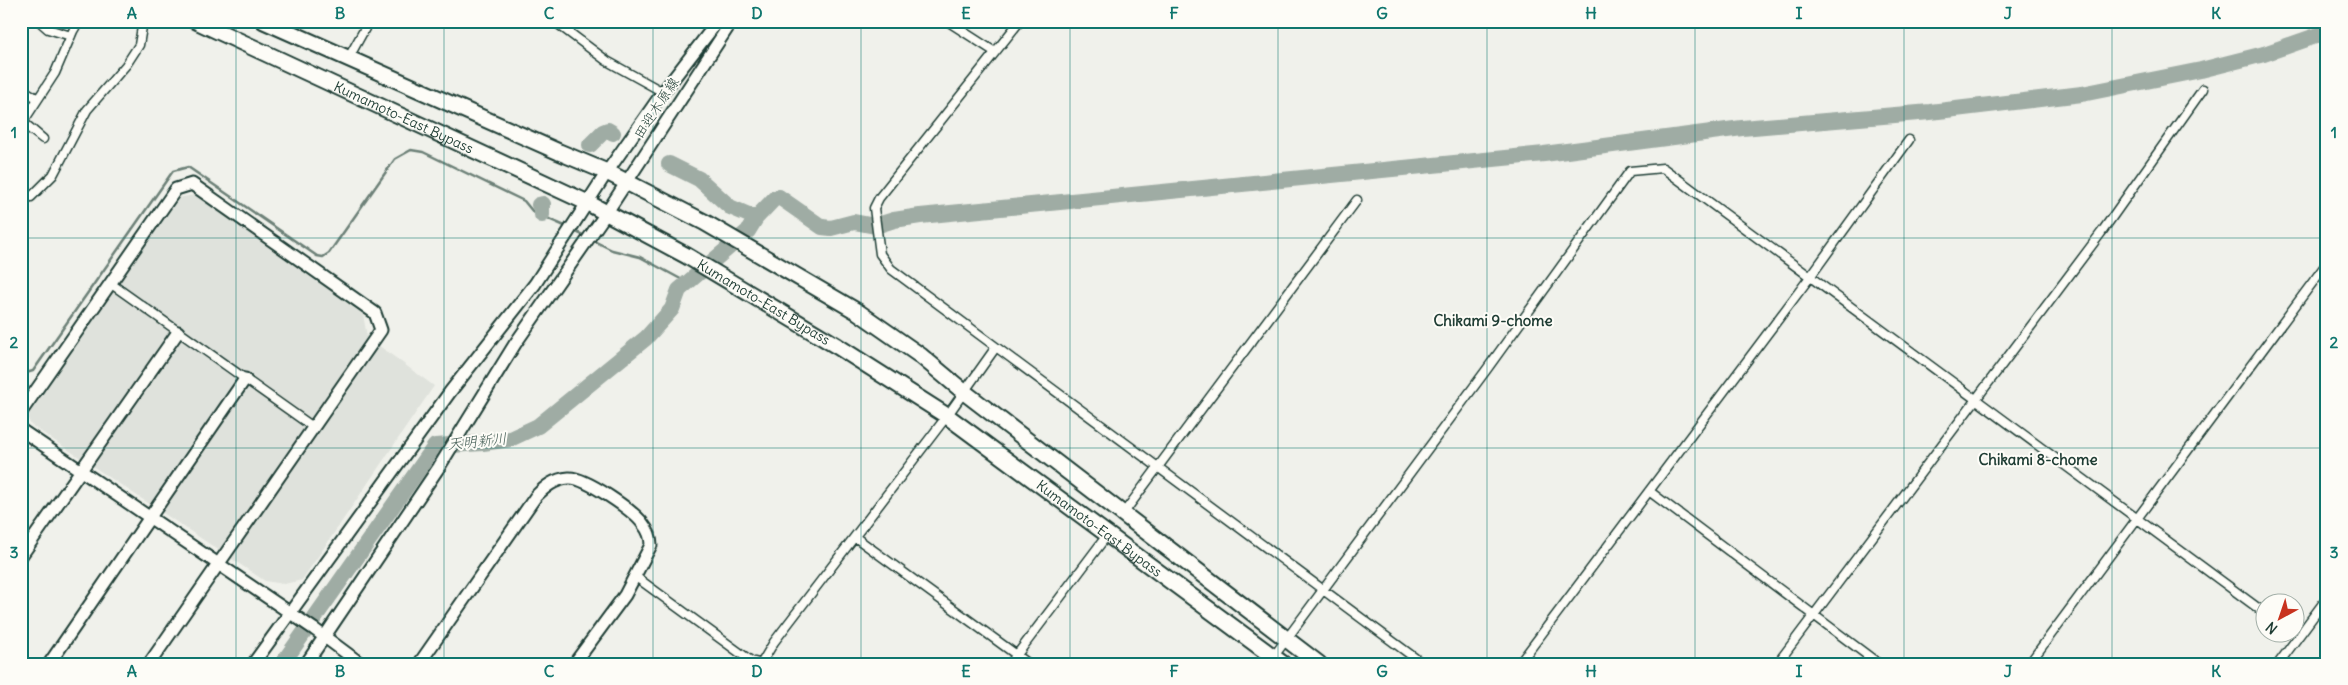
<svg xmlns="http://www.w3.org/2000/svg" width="2348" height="685" viewBox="0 0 2348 685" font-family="Delius,'Klee One',sans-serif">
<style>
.built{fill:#dfe2dc}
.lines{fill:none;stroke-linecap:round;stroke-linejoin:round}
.stream{stroke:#6c8077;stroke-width:2.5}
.river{stroke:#9faca4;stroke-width:16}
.street-casing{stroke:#1f3d34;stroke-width:11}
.secondary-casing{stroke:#1f3d34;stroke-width:15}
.highway-casing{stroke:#1f3d34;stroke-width:19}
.street{stroke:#fdfcf7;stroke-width:8}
.secondary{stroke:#fdfcf7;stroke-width:11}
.highway{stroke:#fdfcf7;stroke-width:15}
.grid{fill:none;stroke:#0f766e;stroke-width:1;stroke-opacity:0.55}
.labels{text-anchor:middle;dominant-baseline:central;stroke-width:4;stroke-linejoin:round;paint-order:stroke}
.street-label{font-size:14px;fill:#1f3d34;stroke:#fdfcf7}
.neighbourhood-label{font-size:15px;font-weight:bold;fill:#1f3d34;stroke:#fdfcf7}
.water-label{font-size:15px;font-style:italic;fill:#455e56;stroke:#fdfcf7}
.neatline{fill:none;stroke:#0f766e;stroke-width:2}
.grid-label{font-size:16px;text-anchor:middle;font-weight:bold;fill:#0f766e}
</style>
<rect width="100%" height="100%" fill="#f0f1eb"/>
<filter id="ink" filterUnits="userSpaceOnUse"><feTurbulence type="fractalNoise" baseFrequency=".02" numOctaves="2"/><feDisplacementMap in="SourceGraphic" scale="10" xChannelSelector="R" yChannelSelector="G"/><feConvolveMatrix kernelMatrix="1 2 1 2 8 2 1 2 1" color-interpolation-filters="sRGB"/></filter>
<g filter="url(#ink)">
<path class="built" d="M195,195L363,314L367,337L434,386L302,580L284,584L265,581L31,425L25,413L177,198Z"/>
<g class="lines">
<path class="stream" d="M574,231L585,236
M592,240L612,250L640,257L688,283
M21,371L26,373L33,371L173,171L188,167L317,256L323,257L329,253L395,159L411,150L423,152L524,201L533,212L567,227"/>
<path class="river" d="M590,145L603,132L608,130L613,133
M669,164L699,179L730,207L756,218L775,198L779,197L822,227L831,228L854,222L875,226L894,220L920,216L1544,154L1742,128L1930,112L2082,94L2201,70L2264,54L2327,32
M542,215V209L539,205L543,204
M282,664L435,446L483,443L510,439L538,426L646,338L672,309L679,290L748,231L756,218"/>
<g class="street-casing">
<path id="street" d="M39,21L48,29L71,36
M554,21L607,61L663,92
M947,21L995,52
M1020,21L879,198L874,208L880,254L891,269L1423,664
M348,59L369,21
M21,88L38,99
M21,122L43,139L23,122L55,73L73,31L79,21
M21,191L31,197L53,175L87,110L126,65L139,45L143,21
M110,283L313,427
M1649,491L1879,664
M1123,514L1357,200
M855,537L1029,664
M636,577L751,661L762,664
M761,664L774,642L947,416L996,347
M1010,664L1108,534
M1268,664L1487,369L1630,171L1663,168L2266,614
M1519,664L1810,277L1909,140
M1777,664L2101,233L2203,89
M2029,664L2327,263
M2278,664L2327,598"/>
</g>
<g class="secondary-casing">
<path id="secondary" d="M21,412L176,189L192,184L375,313L381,330L149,664
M21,430L314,629L361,664
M21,556L178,332
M49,664L245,379
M253,664L450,392L535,284L607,172L663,92L718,21
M306,664L439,467L515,344L607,212L732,21
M419,664L536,496C545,487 554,479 569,478C585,477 634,511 643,524C648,530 651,537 651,545L625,595L574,664"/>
</g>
<g class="highway-casing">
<g id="highway">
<path id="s1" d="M196,21L588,203L687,256L837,346L947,416L1283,664"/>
<path d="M264,21L559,152L607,172L704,222L858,312L921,356L964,392L1319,664"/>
</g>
</g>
<use href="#street" class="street"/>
<use href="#secondary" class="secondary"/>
<use href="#highway" class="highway"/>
</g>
</g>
<path class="grid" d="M236,21V664M444,21V664M653,21V664M861,21V664M1070,21V664M1278,21V664M1487,21V664M1695,21V664M1904,21V664M2112,21V664M21,238H2327M21,448H2327"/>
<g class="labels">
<g class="street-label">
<text transform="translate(656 108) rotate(-57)">田迎木原線</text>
<text stroke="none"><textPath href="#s1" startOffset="229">Kumamoto-East Bypass</textPath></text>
<text stroke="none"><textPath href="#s1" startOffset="634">Kumamoto-East Bypass</textPath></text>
<text stroke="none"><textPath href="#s1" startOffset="1039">Kumamoto-East Bypass</textPath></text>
</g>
<g class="neighbourhood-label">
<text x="1493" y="320">Chikami 9-chome</text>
<text x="2038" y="459">Chikami 8-chome</text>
</g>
<g class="water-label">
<text transform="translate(477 441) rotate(-6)">天明新川</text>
</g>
</g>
<rect width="2348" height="685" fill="none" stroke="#fdfcf7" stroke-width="55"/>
<g transform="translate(2280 618) rotate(220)"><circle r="24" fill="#fdfcf7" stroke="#a4b0a9"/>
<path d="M0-4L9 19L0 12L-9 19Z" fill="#c8321e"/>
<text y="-8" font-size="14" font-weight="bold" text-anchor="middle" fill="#1f3d34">N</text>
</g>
<rect x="28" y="28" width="2292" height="630" class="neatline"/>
<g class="grid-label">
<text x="132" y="19">A</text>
<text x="340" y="19">B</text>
<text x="549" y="19">C</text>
<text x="757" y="19">D</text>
<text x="966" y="19">E</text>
<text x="1174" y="19">F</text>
<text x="1382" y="19">G</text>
<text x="1591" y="19">H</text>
<text x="1799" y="19">I</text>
<text x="2008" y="19">J</text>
<text x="2216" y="19">K</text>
<text x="14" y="138">1</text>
<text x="2334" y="138">1</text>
<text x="14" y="348">2</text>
<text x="2334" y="348">2</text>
<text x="14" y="558">3</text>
<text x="2334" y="558">3</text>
<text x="132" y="677">A</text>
<text x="340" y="677">B</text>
<text x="549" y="677">C</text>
<text x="757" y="677">D</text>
<text x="966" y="677">E</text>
<text x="1174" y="677">F</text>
<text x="1382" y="677">G</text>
<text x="1591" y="677">H</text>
<text x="1799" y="677">I</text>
<text x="2008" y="677">J</text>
<text x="2216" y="677">K</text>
</g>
</svg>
